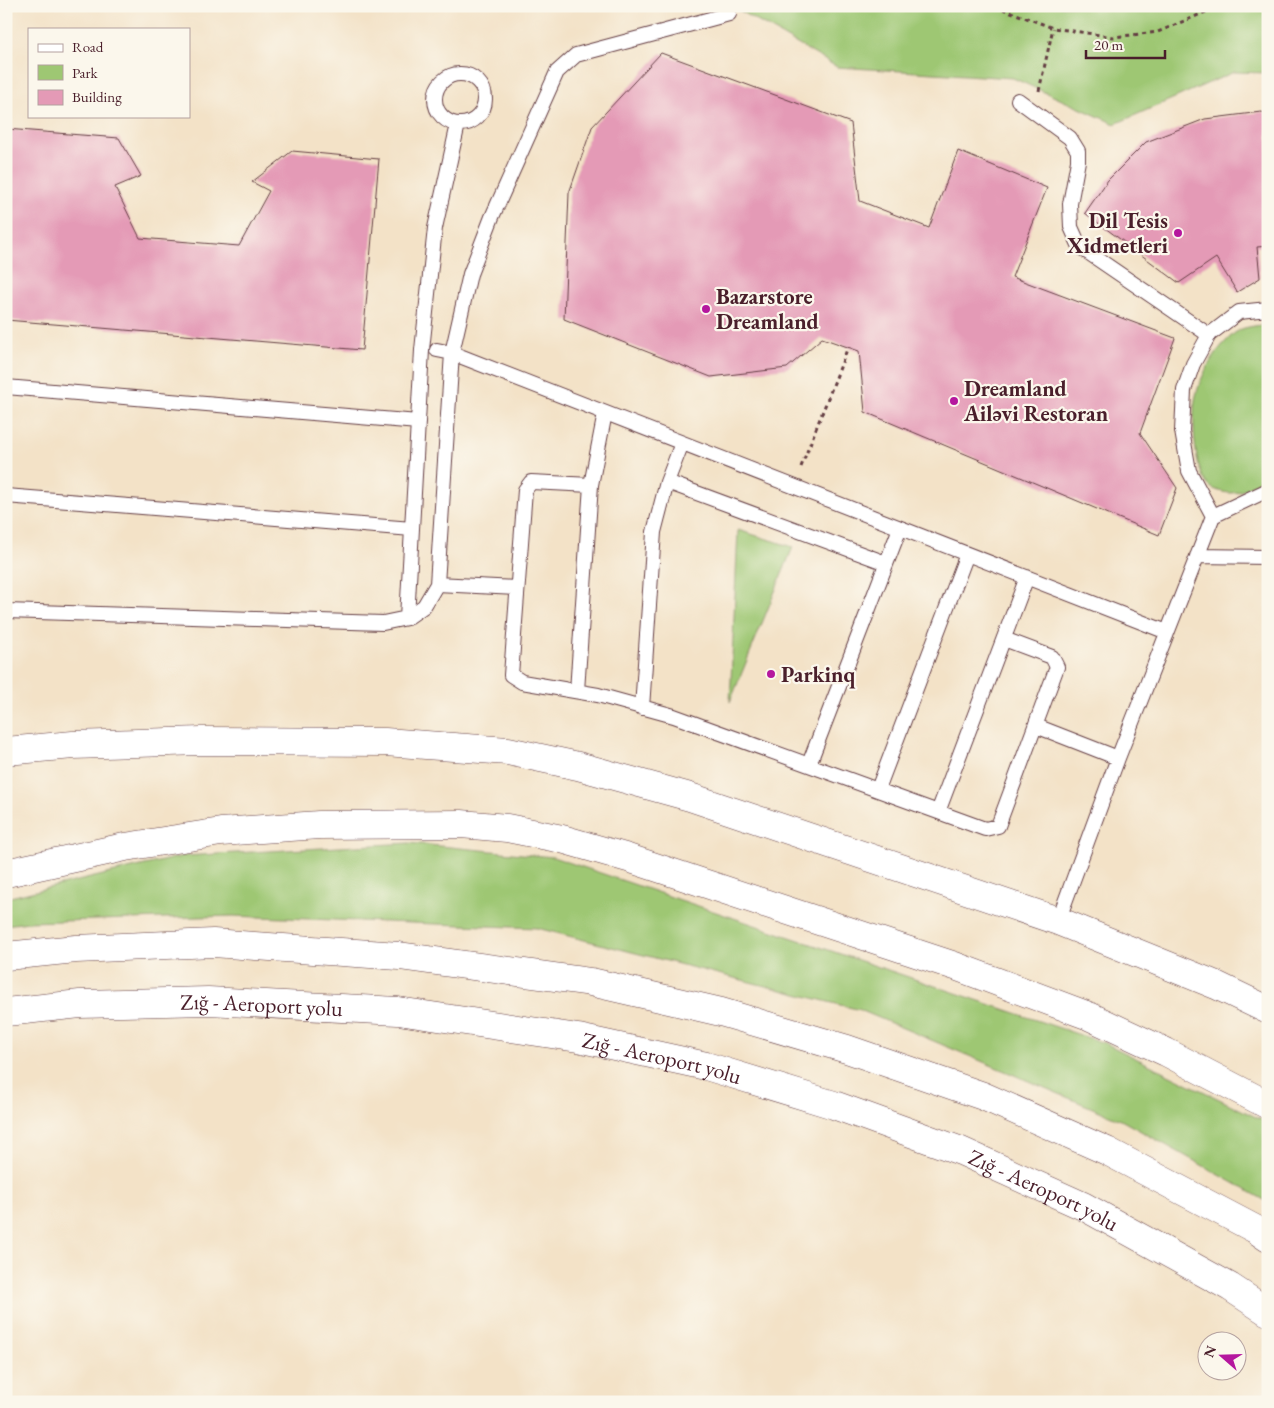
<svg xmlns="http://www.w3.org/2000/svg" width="1274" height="1408" viewBox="0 0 1274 1408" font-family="'EB Garamond',serif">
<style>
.green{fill:#9ec773;stroke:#74734f}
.building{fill:#e49ab6}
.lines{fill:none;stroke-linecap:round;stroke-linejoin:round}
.service-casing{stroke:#633c42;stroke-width:16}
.tertiary-casing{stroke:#633c42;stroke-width:29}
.primary-casing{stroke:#633c42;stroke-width:29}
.motorway-casing{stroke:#633c42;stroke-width:29}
.path{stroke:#633c42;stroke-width:3;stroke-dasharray:4 4;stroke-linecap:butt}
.service{stroke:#fff;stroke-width:14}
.tertiary{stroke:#fff;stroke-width:28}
.primary{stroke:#fff;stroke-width:28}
.motorway{stroke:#fff;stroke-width:28}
.poi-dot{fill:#b5179e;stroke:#fbf7ec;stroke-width:2}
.labels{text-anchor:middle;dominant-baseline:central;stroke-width:4.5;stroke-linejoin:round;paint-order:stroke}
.poi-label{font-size:22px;font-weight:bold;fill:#4a1f2b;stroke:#fbf7ec;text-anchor:start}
.street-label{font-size:22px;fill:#4a1f2b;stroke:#fbf7ec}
</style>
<rect width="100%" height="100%" fill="#fbf7ec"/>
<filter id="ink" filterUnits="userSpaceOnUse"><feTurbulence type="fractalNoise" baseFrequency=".02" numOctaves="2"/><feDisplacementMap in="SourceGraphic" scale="10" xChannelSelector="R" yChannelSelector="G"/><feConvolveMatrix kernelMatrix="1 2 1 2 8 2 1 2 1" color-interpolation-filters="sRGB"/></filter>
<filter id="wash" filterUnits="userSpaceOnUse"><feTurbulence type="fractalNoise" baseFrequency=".0096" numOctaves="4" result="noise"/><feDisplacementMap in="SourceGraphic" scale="20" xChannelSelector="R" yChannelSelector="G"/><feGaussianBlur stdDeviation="1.12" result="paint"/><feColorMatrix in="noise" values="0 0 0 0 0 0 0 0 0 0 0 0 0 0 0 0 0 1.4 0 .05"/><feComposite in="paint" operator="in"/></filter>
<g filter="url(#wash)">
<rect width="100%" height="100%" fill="#f3e2c7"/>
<path class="green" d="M731,6H1268V73L1234,72L1115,124L1013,78L837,67Z
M1261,325L1268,326V474C1257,481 1244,493 1231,493C1224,493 1214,490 1209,486C1194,472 1192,420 1195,400C1200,375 1217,345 1239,330C1245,327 1255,326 1261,325Z
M738,530L793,547L730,702Z
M409,843L553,857L1107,1044L1268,1123V1202L1121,1120L860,1010L537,928L233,916L28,922L6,925V898L183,856Z"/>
<g id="blocks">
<path class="building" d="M661,53L851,123L860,201L929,228L958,151L1047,188L1012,277L1175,338L1140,433L1177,488L1159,535L865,412L859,351L822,338L787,368L711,377L564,319L569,193L592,127Z
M1261,112L1268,113V246L1257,247L1260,278L1237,292L1216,258L1179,283L1085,213L1108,180L1146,142L1205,119Z
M6,129L119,138L141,176L115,187L140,238L239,246L269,191L252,182L292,151L379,159L362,350L6,320Z"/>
</g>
</g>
<g filter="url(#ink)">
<use href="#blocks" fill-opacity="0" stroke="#633c42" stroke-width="1"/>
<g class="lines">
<g class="service-casing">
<path id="service" d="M435 99a25 25 0 1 1 50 0a25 25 0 1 1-50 0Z
M1018,100L1070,138L1078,151V161L1070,204L1071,227L1080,247L1209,335
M437,350L452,353L1167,632
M6,387L418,422
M605,413L591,485L531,482L525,490L511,675L522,682L598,695L674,716L985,829L998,826L1057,667L1052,657L1004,639
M667,482L886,563
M6,496L412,529
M1213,516L1189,471L1182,431L1184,390L1193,364L1209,335L1239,312L1268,309
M1197,556L1268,557
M437,584L517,588
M6,611L383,623L407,618L424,606L437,584L452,353L470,274L492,217L557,72L576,55L729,14
M407,618L422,350L435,228L458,124
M577,691L591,485
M642,708L654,532L667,482L682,443
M1036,726L1118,758
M809,764L900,528
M878,789L967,554
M938,812L1027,577
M1058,921L1118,758L1213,516L1268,490"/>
</g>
<g class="tertiary-casing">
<path id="tertiary" d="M6,751L73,745L201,741L385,742L508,751L578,766L690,797L1058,921L1216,985L1268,1010"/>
</g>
<g class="primary-casing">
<path id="primary" d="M6,873L125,847L221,832L319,825L461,824L507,828L562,839L628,858L955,966L1089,1016L1166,1052L1268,1105"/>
</g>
<g class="motorway-casing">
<g id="motorway">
<path d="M6,956L76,949L213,943L399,956L591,982L721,1012L847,1049L983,1096L1107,1151L1255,1229L1268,1238"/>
<path id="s1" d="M6,1012L80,1004L208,1001L398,1011L578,1038L706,1066L834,1105L961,1151L1083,1206L1230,1287L1268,1312"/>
</g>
</g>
<path class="path" d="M995,6L1053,28L1114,37L1158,32L1220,6
M1039,91L1053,28
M801,467L848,347"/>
<use href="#service" class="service"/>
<use href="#tertiary" class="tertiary"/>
<use href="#primary" class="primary"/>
<use href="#motorway" class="motorway"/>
</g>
</g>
<g class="poi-dot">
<circle cx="1178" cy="233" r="5"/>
<circle cx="706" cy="309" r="5"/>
<circle cx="954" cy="401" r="5"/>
<circle cx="771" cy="674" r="5"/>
</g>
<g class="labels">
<g class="poi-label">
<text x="1168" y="220" text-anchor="end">Dil Tesis<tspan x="1168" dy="25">Xidmetleri</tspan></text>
<text x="716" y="296">Bazarstore<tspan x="716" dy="25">Dreamland</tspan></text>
<text x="964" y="388">Dreamland<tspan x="964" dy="25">Ailəvi Restoran</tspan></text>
<text x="781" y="674">Parkinq</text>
</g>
<g class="street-label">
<text stroke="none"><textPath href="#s1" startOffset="256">Zığ - Aeroport yolu</textPath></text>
<text stroke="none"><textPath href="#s1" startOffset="661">Zığ - Aeroport yolu</textPath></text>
<text stroke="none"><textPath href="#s1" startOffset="1066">Zığ - Aeroport yolu</textPath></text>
</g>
</g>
<rect width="1274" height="1408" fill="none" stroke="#fbf7ec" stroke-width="25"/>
<rect x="28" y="28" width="162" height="90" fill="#fbf7ec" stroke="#b4a19f"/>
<rect x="38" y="44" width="25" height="8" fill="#ffffff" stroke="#b4a19f"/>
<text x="72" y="52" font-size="15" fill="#4a1f2b">Road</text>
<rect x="38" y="65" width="25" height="15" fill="#9ec773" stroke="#b4a19f"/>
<text x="72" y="78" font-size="15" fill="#4a1f2b">Park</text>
<rect x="38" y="90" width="25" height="15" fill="#e49ab6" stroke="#b4a19f"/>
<text x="72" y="102" font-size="15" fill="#4a1f2b">Building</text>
<g transform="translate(1222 1356) rotate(290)"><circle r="24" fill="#fbf7ec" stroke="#b4a19f"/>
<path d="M0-4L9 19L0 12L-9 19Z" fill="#b5179e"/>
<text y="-8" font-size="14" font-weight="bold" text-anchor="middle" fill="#4a1f2b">N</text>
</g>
<path d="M1086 50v8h79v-8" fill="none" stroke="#4a1f2b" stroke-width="2.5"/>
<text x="1094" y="50" font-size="15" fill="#4a1f2b" stroke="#fbf7ec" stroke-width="4" paint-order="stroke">20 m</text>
</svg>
